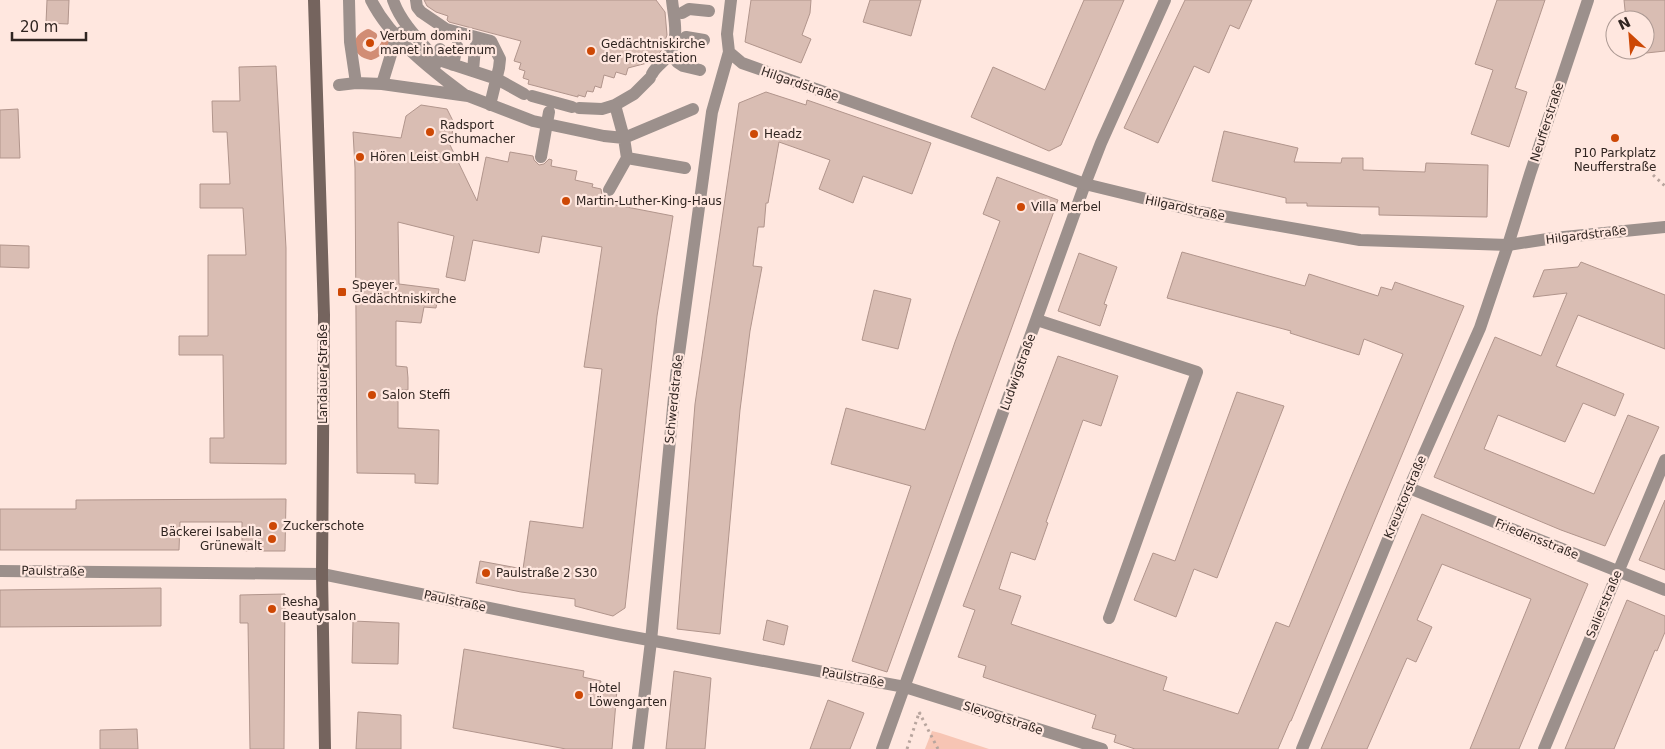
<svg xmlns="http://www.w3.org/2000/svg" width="1665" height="749" viewBox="0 0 1665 749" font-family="'DejaVu Sans',sans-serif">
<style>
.green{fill:#f7c5b4}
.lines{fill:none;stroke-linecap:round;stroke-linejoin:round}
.stream{stroke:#d18d75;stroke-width:8}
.building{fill:#d9bdb3;stroke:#b1958c}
.path{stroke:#b8a59e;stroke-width:3;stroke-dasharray:2.5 4;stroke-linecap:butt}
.service{stroke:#9c908c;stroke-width:12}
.pedestrian{stroke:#9c908c;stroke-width:12}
.minor{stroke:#9c908c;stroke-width:12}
.tertiary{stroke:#9c908c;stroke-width:12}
.secondary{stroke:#75645e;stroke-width:12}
.poi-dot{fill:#cd4805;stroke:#ffe7df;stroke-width:2}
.labels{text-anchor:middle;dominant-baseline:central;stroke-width:4.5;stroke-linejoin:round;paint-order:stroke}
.poi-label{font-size:12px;fill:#302521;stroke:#ffe7df;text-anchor:start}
.street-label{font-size:12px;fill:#302521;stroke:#ffe7df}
</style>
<rect width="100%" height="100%" fill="#ffe7df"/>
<path class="green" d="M932,731L940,733L989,749H925Z"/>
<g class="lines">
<path class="stream" d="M373,36L368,33C354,40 356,53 371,56C380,53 386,45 388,35"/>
</g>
<path class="building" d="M47,0H69L68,24L46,23Z
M424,0H656L665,12L667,35L661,51L651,62L628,68L626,75L616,72L614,78L604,75L601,88L595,86L593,92L587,91L585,97L578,95V97L528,84L529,80L523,78L525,71L519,69L521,63L514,61L521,41L449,22L447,20L448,16L436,12L427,6Z
M751,0H811L810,13L802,35L811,39L801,63L745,42Z
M870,0H921L911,36L863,22Z
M1084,0H1124L1061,145L1049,151L971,117L993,67L1045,90Z
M1185,0H1252L1239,29L1230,25L1209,73L1194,66L1158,143L1124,128Z
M1497,0H1545L1515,88L1527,92L1509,147L1471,134L1493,70L1475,64Z
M1624,0H1665V51L1628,55V50H1645V20H1626Z
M276,66L286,248V464L210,463V438H224L223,355H179V336H208V255H246L243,208H200V184H230L227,132H213L212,101H240L239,67Z
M766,92L806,105L807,100L931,143L912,194L863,176L853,203L819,189L830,160L779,142L768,203H766L764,227H758L753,266L762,267L750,331L740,410L720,634L677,629L695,404L739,103Z
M421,105L447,109L454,123L450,145L477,201L486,157L508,162L510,152L533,156L534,160L539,165L544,164L549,159L552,160L551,166L577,171L575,180L593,184L592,187L601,189L602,195L607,198L606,203L673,216L657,316L625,608L613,616L575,606V599L521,592L476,583L480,561L523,569L530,521L583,528L602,369L584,367L602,247L542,236L539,253L473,240L465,281L446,277L454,236L398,222L399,284L439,289L436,308L424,307L421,323L396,321V366L407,367L408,378V390H398V428L439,430L438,484L415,483V474L357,473L355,168L353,132L401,138L406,116Z
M18,109L20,158H0V110Z
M1224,131L1298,148L1294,162L1341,163L1342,158H1363V170L1425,172L1426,163L1488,165L1487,217L1379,215V207L1307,206V203H1286V198L1212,181Z
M997,177L1058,200L887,672L852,661L911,486L831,464L846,408L925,430L955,342L1000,221L983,214Z
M0,245L29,246V268L0,267Z
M1182,252L1305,286L1309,274L1378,296L1381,287L1392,290L1395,282L1464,306L1291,721H1290L1278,749H1135L1114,742L1116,735L1092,728L1096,715L983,677L986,666L958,657L975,610L963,606L1058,356L1118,376L1101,426L1083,420L1046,522L1048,523L1035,560L1011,552L999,589L1021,596L1011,624L1167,677L1163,690L1238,714L1276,622L1289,627L1345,491L1403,354L1364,339L1359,355L1290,333L1291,331L1167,298Z
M1079,253L1117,267L1104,304L1107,305L1100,326L1058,311Z
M1581,262L1665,295V349L1578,315L1556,366L1624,394L1615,416L1583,403L1565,442L1498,415L1484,449L1594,494L1628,415L1659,427L1605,546L1561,530L1434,477L1495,337L1541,356L1567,293L1533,297L1544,270L1578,267Z
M874,290L911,299L898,349L862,340Z
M1237,392L1284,406L1217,578L1194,569L1176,617L1134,600L1153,553L1175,561Z
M286,499L285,551H242V522H180L179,550H0V509H76V500Z
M1665,500V570L1639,560Z
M1422,514L1588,584L1519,749H1470L1531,599L1442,564L1417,620L1432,627L1416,662L1407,658L1367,749H1321Z
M161,588V626L0,627V590Z
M285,594L284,749H250L248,623H240V595Z
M1627,600L1665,616V632L1657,651L1655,650L1614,749H1565Z
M767,620L788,626L784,645L763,640Z
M353,621L399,623L398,664L352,663Z
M464,649L584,671L583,677L601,681L600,685L617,690L612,749H566L453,728Z
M674,671L711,678L705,749H666Z
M828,700L864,713L850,749H810Z
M358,712L401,715V749H356Z
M137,729L138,749H100V730Z"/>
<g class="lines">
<path class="path" d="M1653,175L1665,186
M919,712L938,749
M907,749L919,713L921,714"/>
<path class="service" d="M1037,320L1197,372L1109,618"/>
<path class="pedestrian" d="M349,0L350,42L356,83
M371,0C390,38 431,70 465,95
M393,0C401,23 420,41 436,59L435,66
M416,0L417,7L421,12L446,29L491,41L500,59L499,68L490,105
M682,13L689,9L709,11
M686,37L704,40
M440,49L436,59L497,79L524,94
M677,62L683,66L700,70
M453,65L457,46
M473,71L475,47
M652,74C656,66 663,63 668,56C680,39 674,19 672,0
M650,78L634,94L615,105L624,138L627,158L685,168
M382,84L397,35L402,32
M339,85L356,83L382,84L468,96L533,121L604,136L624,138L693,109
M532,96L572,107
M579,108L602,109L615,105
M541,157L549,112
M609,190L627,158"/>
<path class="minor" d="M1409,488L1665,590
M0,571L322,574L622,635L905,687L1102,749
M882,749L1085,184L1101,143L1165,0
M1302,749L1409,488L1480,328L1508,245L1530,174L1588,0
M1544,749L1665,460"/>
<path class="tertiary" d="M729,52L742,63L1085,184L1200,212L1360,240L1508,245L1554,238L1665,227
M638,749L651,641L676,376L712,112L729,52L727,34L731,0"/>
<path class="secondary" d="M314,0L324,315L322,574L325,749"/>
</g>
<g class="poi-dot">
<circle cx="370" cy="43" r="5"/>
<circle cx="591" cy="51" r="5"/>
<circle cx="430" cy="132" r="5"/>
<circle cx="754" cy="134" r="5"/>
<circle cx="1615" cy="138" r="5"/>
<circle cx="360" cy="157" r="5"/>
<circle cx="566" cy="201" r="5"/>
<circle cx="1021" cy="207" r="5"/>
<rect x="337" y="287" width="10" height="10" rx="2.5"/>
<circle cx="372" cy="395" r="5"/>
<circle cx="273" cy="526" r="5"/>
<circle cx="272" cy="539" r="5"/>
<circle cx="486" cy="573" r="5"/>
<circle cx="272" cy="609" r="5"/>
<circle cx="579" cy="695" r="5"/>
</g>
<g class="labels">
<g class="poi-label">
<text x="380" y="36">Verbum domini<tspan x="380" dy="14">manet in aeternum</tspan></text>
<text x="601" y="44">Gedächtniskirche<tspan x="601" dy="14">der Protestation</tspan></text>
<text x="440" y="125">Radsport<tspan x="440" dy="14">Schumacher</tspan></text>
<text x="764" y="134">Headz</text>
<text x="1615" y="153" text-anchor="middle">P10 Parkplatz<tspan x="1615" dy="14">Neufferstraße</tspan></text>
<text x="370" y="157">Hören Leist GmbH</text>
<text x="576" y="201">Martin-Luther-King-Haus</text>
<text x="1031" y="207">Villa Merbel</text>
<text x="352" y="285">Speyer,<tspan x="352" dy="14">Gedächtniskirche</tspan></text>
<text x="382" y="395">Salon Steffi</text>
<text x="283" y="526">Zuckerschote</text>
<text x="262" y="532" text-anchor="end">Bäckerei Isabella<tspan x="262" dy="14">Grünewalt</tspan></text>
<text x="496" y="573">Paulstraße 2 S30</text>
<text x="282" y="602">Resha<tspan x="282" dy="14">Beautysalon</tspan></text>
<text x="589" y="688">Hotel<tspan x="589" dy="14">Löwengarten</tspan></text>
</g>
<g class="street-label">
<text transform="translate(800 84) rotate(19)">Hilgardstraße</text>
<text transform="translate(1547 122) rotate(-72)">Neufferstraße</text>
<text transform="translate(1185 208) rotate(12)">Hilgardstraße</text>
<text transform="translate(1586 235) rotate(-7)">Hilgardstraße</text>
<text transform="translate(1018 372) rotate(-70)">Ludwigstraße</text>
<text transform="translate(323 374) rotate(-90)">Landauer Straße</text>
<text transform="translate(674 399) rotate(-84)">Schwerdstraße</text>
<text transform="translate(1405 497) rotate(-67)">Kreuztorstraße</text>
<text transform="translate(1537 539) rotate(22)">Friedensstraße</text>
<text transform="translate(53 571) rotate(1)">Paulstraße</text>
<text transform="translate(455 601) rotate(12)">Paulstraße</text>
<text transform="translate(1604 604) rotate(-67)">Salierstraße</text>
<text transform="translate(853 677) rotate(10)">Paulstraße</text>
<text transform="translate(1003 718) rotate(18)">Slevogtstraße</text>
</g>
</g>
<g transform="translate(1630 35) rotate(334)"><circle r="24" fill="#ffe7df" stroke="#ac9993"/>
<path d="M0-4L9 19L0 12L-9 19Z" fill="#cd4805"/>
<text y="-8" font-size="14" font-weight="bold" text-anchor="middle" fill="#302521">N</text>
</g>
<path d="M12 32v8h74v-8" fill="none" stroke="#302521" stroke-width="2.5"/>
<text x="20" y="32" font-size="15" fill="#302521" stroke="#ffe7df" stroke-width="4" paint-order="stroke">20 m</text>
</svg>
